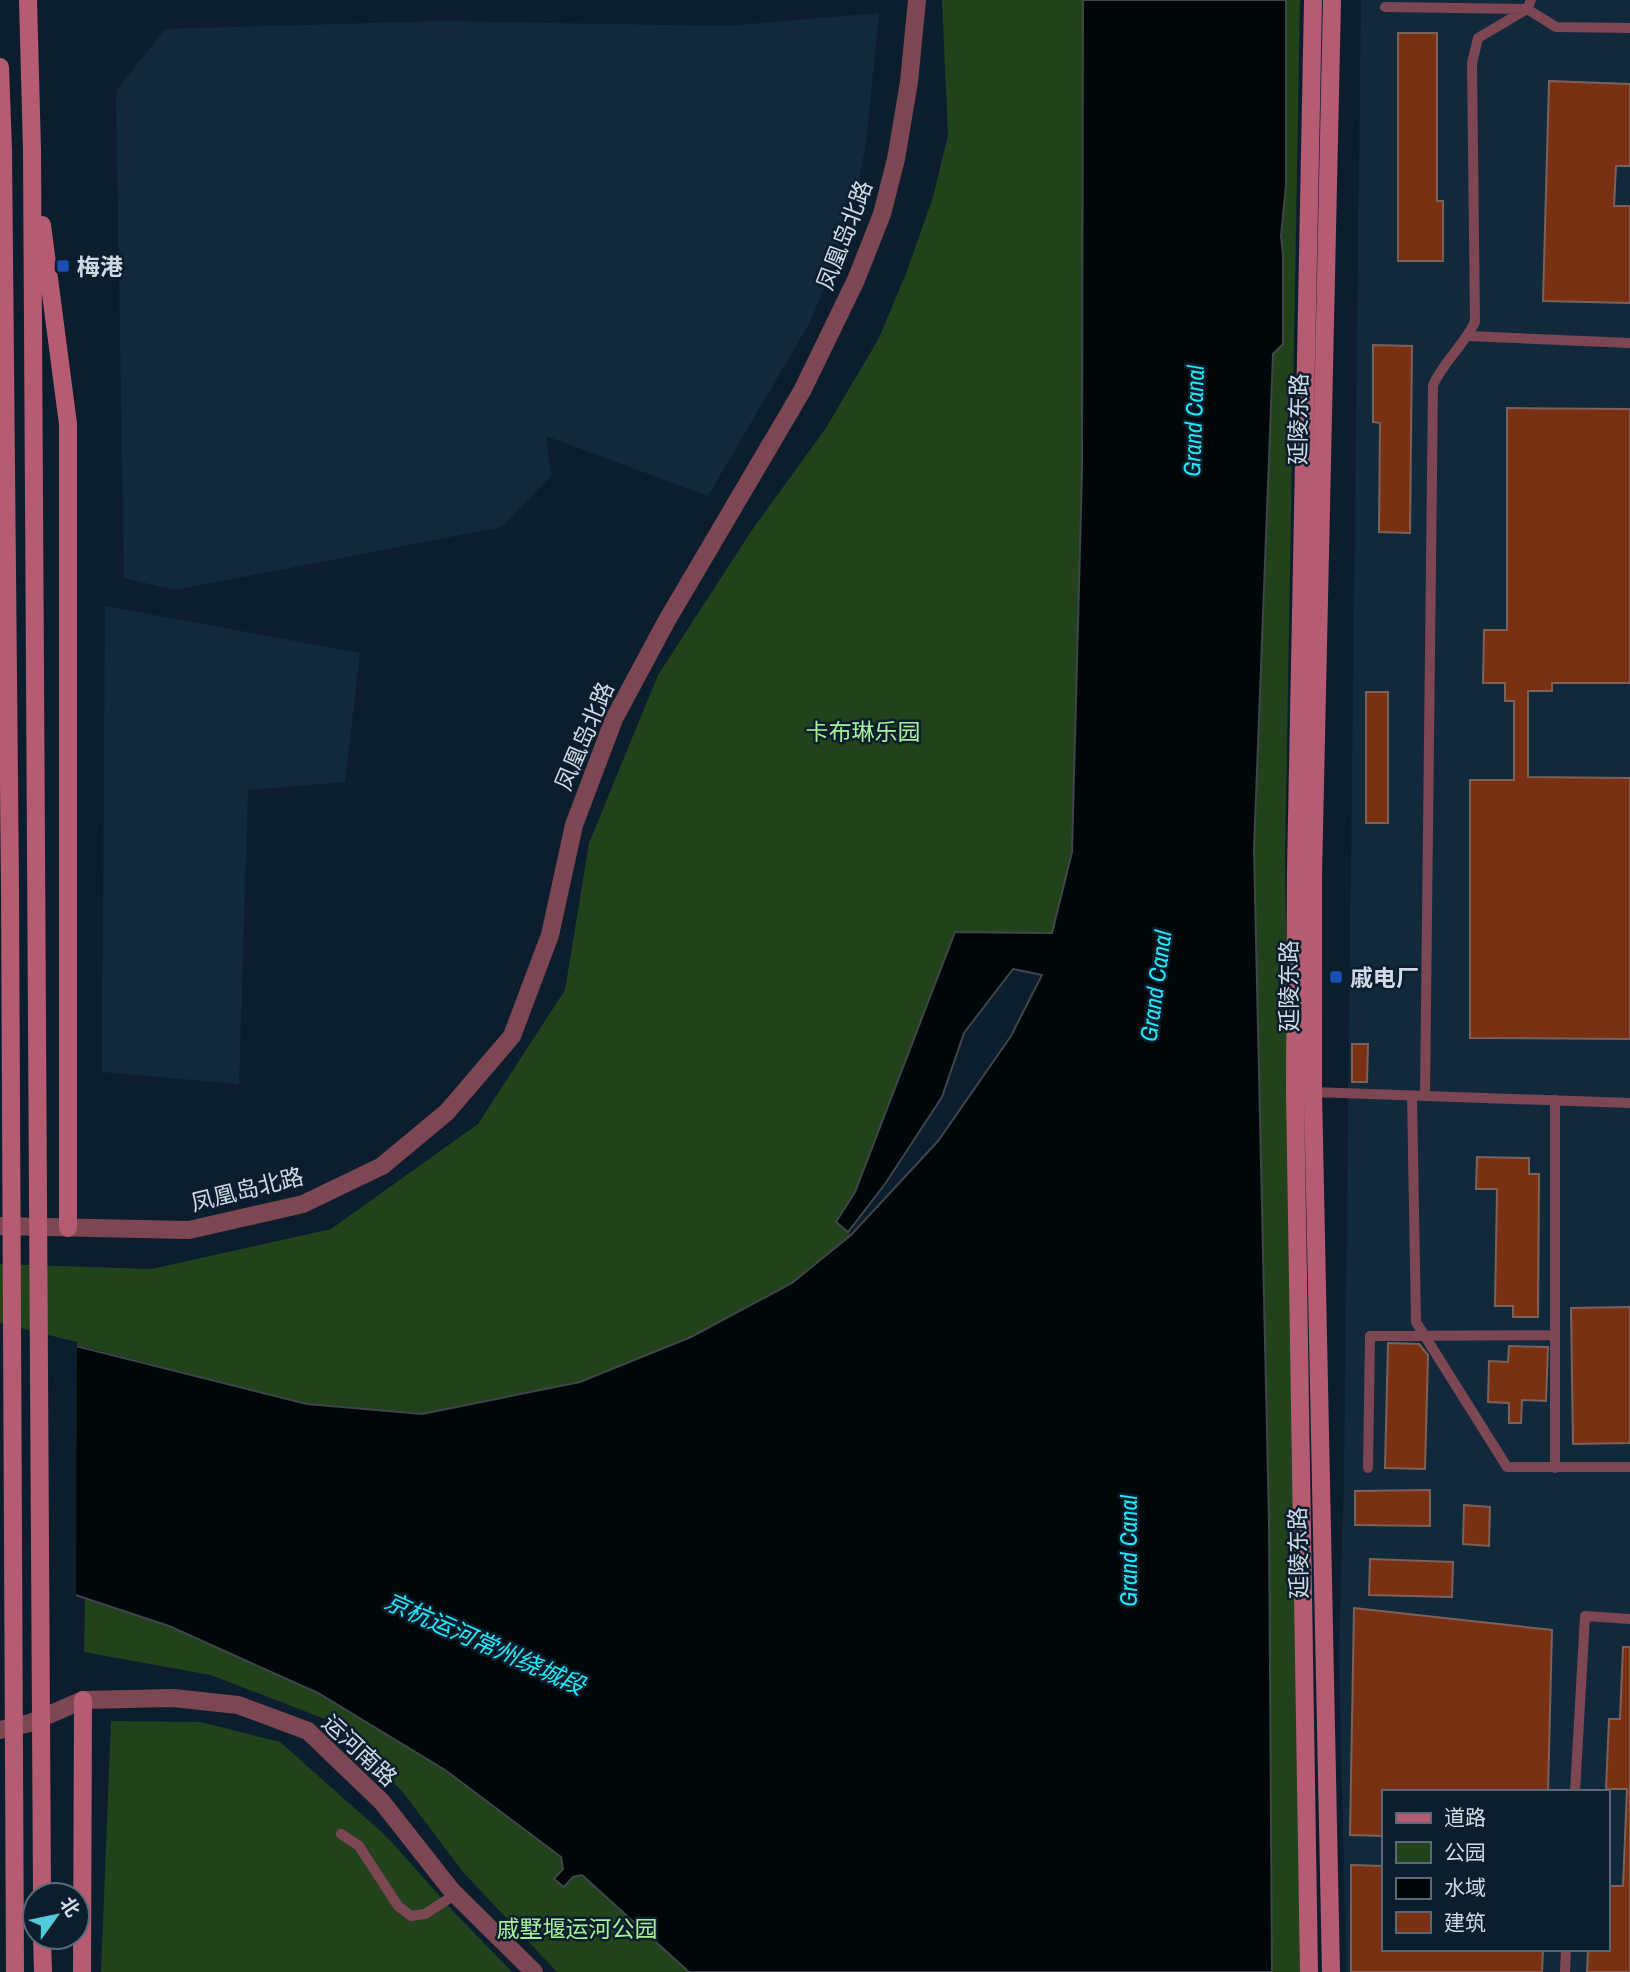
<svg xmlns="http://www.w3.org/2000/svg" width="1630" height="1972" viewBox="0 0 1630 1972" font-family="'Archivo Narrow','Noto Sans SC',sans-serif">
<style>
.built{fill:#12293c;fill-rule:evenodd}
.green{fill:#22421c}
.water{fill:#000709;stroke:#3e464b;stroke-width:2}
.pier{fill:#0c1e2d}
.building{fill:#7a3113;stroke:#7c6158;stroke-width:2}
.lines{fill:none;stroke-linecap:round;stroke-linejoin:round}
.service{stroke:#7d4653;stroke-width:10}
.minor{stroke:#7d4653;stroke-width:18}
.tertiary{stroke:#7d4653;stroke-width:18}
.secondary{stroke:#b55c72;stroke-width:18}
.transit-dot{fill:#1a4fb4;stroke:#0c1e2d;stroke-width:2.5}
.labels{text-anchor:middle;dominant-baseline:central;stroke-width:5;stroke-linejoin:round;paint-order:stroke}
.street-label{font-size:23px;fill:#cfdae5;stroke:#0c1e2d}
.poi-label{font-size:23px;font-weight:bold;fill:#cfdae5;stroke:#0c1e2d;text-anchor:start}
.park-label{font-size:23px;fill:#a6f198;stroke:#0c1e2d}
.water-label{font-size:24px;font-style:italic;fill:#22e8f6;stroke:#0c1e2d}
</style>
<rect width="100%" height="100%" fill="#0c1e2d"/>
<path class="built" d="M1361,0H1630V1972H1346L1339,1650L1344,1479ZM1383,1792H1607V1949H1383Z
M879,13L866,143L849,228L810,322L708,496L546,436L551,476L502,527L175,590L124,578L116,91L165,29L441,21L727,26Z
M105,606L360,653L345,782L248,790L239,1084L102,1072Z"/>
<path class="green" d="M942,0H1083L1082,471L1072,852L1052,933L955,932L855,1192L836,1222L851,1235L792,1283L691,1337L580,1382L422,1414L307,1404L0,1325V1264L152,1269L331,1229L478,1124L565,990L589,843L658,675L752,530L826,428L879,338L907,271L933,197L948,135Z
M1272,0H1300L1285,859L1301,1972H1253L1250,863Z
M85,1598L169,1626L318,1693L445,1770L562,1857L563,1869L554,1879L582,1875L689,1972H557L463,1872L402,1791L330,1721L211,1675L84,1652Z
M111,1721L201,1722L280,1742L387,1837L453,1911L512,1972H101Z"/>
<path class="water" d="M1083,0H1286V185L1281,236L1283,255V344L1273,354L1254,849L1269,1521L1272,1972H689L582,1875L573,1877L564,1887L554,1879L563,1869L561,1857L445,1770L318,1693L169,1626L0,1570V1327L307,1404L422,1414L580,1382L691,1337L792,1283L851,1235L938,1141L1011,1036L1042,975L1013,969L964,1033L942,1097L885,1184L848,1232L836,1222L855,1192L955,932L1052,933L1072,852L1082,471Z"/>
<path class="pier" d="M0,1323L77,1342L76,1599L0,1574Z"/>
<path class="building" d="M1398,33H1437V201H1443V261H1398Z
M1549,81L1630,84V166H1616L1614,206H1630V303L1543,301Z
M1373,345L1412,346L1410,533L1379,532L1380,423L1373,422Z
M1507,408L1630,409V683H1552V691H1528V777L1630,778V1039L1470,1038V780H1514V701H1505V683H1483L1484,630H1507Z
M1366,692H1388V823H1366Z
M1352,1044H1368L1367,1082H1352Z
M1477,1157L1529,1158V1174H1539L1538,1317H1513V1306H1495L1497,1189H1476Z
M1630,1307V1443L1573,1444L1571,1308Z
M1388,1343L1419,1344L1428,1355L1425,1469L1385,1468Z
M1509,1346L1548,1347L1546,1401L1522,1400L1521,1423H1509V1403L1488,1402L1489,1361L1508,1362Z
M1430,1490V1526L1355,1525V1491Z
M1464,1505L1490,1507L1489,1546L1463,1544Z
M1370,1559L1453,1562L1452,1597L1369,1595Z
M1354,1608L1552,1630L1548,1792H1383V1836L1350,1835Z
M1623,1647H1630V1972H1587L1588,1949H1607V1886H1623L1627,1789H1606L1609,1719H1620Z
M1351,1865L1383,1866V1949H1543L1542,1972H1351Z"/>
<g class="lines">
<path class="service" d="M1385,7L1527,9L1556,27L1630,28
M1468,336L1630,343
M1313,1092L1630,1103
M1412,1096L1416,1322L1507,1467H1630
M1425,1096L1433,385C1444,361 1464,345 1475,322L1472,63L1478,38L1527,9L1531,0
M1368,1468L1370,1336L1555,1335
M1555,1468V1100
M1575,1792L1585,1616L1630,1619
M341,1834L359,1846L398,1906L411,1916L425,1914L456,1894
M1565,1972L1566,1949"/>
<path class="minor" d="M83,1700L173,1698L238,1705L308,1731L382,1802L452,1891L534,1972"/>
<path class="tertiary" d="M0,1226L189,1230L303,1204L382,1166L447,1112L512,1036L550,935L574,825L614,719L666,622L802,391L856,280L882,214L896,159L909,82L917,0
M0,1730L30,1723L83,1700"/>
<path class="secondary" d="M28,0L32,150L42,1895
M0,67L3,150L10,888L15,1972
M42,225L68,424V1228
M42,1937L43,1972
M82,1972L83,1700
M1309,1972L1295,1091L1296,870L1313,0
M1331,1972L1313,1092V876L1332,0"/>
</g>
<g class="transit-dot">
<rect x="56" y="259" width="14" height="14" rx="3.5"/>
<rect x="1329" y="970" width="14" height="14" rx="3.5"/>
</g>
<g class="labels">
<g class="street-label">
<text transform="translate(844 235) rotate(-69)">凤凰岛北路</text>
<text transform="translate(1298 419) rotate(-89)">延陵东路</text>
<text transform="translate(584 736) rotate(-67)">凤凰岛北路</text>
<text transform="translate(1288 986) rotate(-90)">延陵东路</text>
<text transform="translate(247 1189) rotate(-14)">凤凰岛北路</text>
<text transform="translate(1298 1553) rotate(-91)">延陵东路</text>
<text transform="translate(360 1750) rotate(43)">运河南路</text>
</g>
<g class="poi-label">
<text x="77" y="266">梅港</text>
<text x="1350" y="977">戚电厂</text>
</g>
<g class="park-label">
<text x="863" y="731">卡布琳乐园</text>
<text x="577" y="1928">戚墅堰运河公园</text>
</g>
<g class="water-label">
<text transform="translate(1193 421) rotate(-88)">Grand Canal</text>
<text transform="translate(1155 986) rotate(-82)">Grand Canal</text>
<text transform="translate(1128 1551) rotate(-90)">Grand Canal</text>
<text transform="translate(485 1643) rotate(24)">京杭运河常州绕城段</text>
</g>
</g>
<rect x="1382" y="1790" width="228" height="161" fill="#0c1e2d" stroke="#5a6977" stroke-width="2"/>
<rect x="1396" y="1813" width="35" height="10" fill="#b55c72" stroke="#5a6977" stroke-width="2"/>
<text x="1444" y="1825" font-size="21" fill="#cfdae5">道路</text>
<rect x="1396" y="1842" width="35" height="21" fill="#22421c" stroke="#5a6977" stroke-width="2"/>
<text x="1444" y="1860" font-size="21" fill="#cfdae5">公园</text>
<rect x="1396" y="1878" width="35" height="21" fill="#000709" stroke="#5a6977" stroke-width="2"/>
<text x="1444" y="1895" font-size="21" fill="#cfdae5">水域</text>
<rect x="1396" y="1912" width="35" height="21" fill="#7a3113" stroke="#5a6977" stroke-width="2"/>
<text x="1444" y="1930" font-size="21" fill="#cfdae5">建筑</text>
<g transform="translate(56 1916) rotate(57)"><circle r="33" fill="#0c1e2d" stroke="#5a6977" stroke-width="2"/>
<path d="M0-5L12 26L0 18L-12 26Z" fill="#53cbdb"/>
<text y="-10" font-size="19" font-weight="bold" text-anchor="middle" fill="#cfdae5">北</text>
</g>
</svg>
